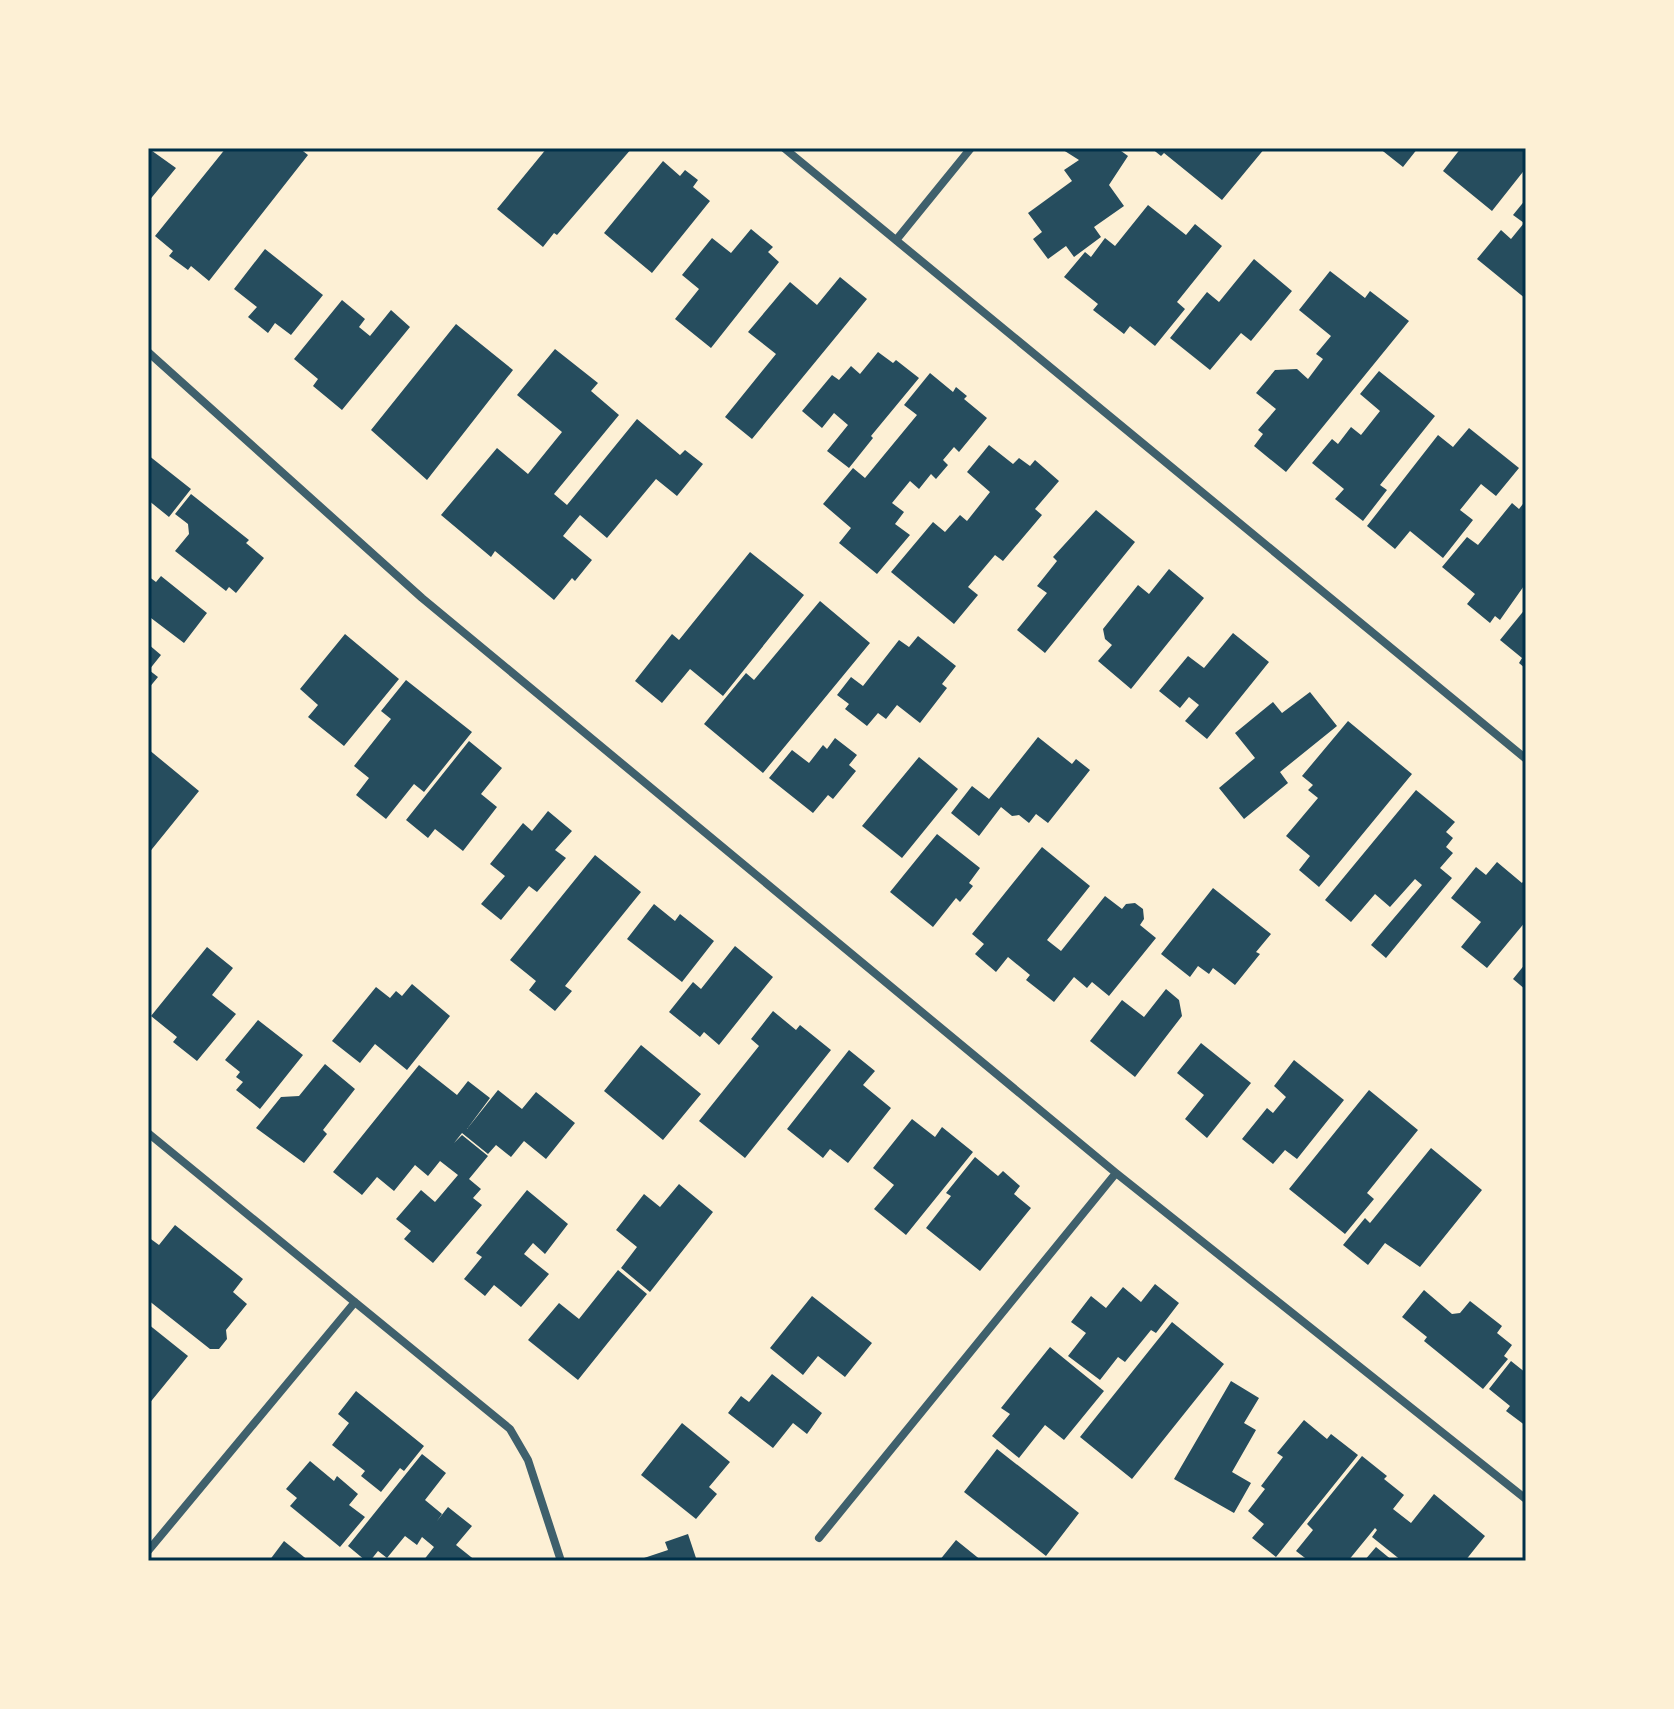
<svg xmlns="http://www.w3.org/2000/svg" width="1674" height="1709" viewBox="0 0 1674 1709" font-family="'DM Sans',sans-serif">
<style>
.building{fill:#264d5e}
.lines{fill:none;stroke-linecap:round;stroke-linejoin:round}
.minor{stroke:#3f606c;stroke-width:8}
.neatline{fill:none;stroke:#003049;stroke-width:3}
</style>
<rect width="100%" height="100%" fill="#fdf0d5"/>
<path class="building" d="M148,148L176,168L148,202Z
M226,148H299L308,155L209,281L191,266L188,270L169,256L173,251L155,236Z
M547,148H632L557,235L554,233L543,247L497,209Z
M1060,148H1117L1128,156L1109,185L1124,206L1094,227L1101,237L1074,257L1066,246L1048,259L1033,239L1042,232L1028,213L1072,181L1064,170L1079,160Z
M1151,148H1265L1222,200L1164,153L1161,156Z
M1379,148H1418L1403,167Z
M1461,148H1526V168L1492,211L1443,171Z
M663,161L680,176L685,170L698,180L693,187L710,201L652,273L604,233Z
M1526,199V299L1477,259L1501,230L1511,239L1524,223L1513,215Z
M1148,205L1186,235L1195,224L1222,246L1177,302L1185,309L1155,346L1130,326L1124,334L1093,310L1098,304L1064,277L1085,252L1091,257L1105,238L1115,246Z
M751,229L773,247L768,252L779,262L711,348L675,319L699,289L682,275L712,238L731,253Z
M265,249L323,295L291,335L275,323L268,333L248,317L257,307L234,289Z
M1254,259L1292,291L1251,341L1241,333L1210,370L1170,338L1207,292L1219,302Z
M1330,271L1365,298L1370,291L1409,321L1286,472L1254,446L1263,434L1258,430L1276,409L1256,393L1275,370L1297,369L1308,379L1323,359L1316,354L1331,336L1299,310Z
M840,277L867,299L752,439L725,417L776,354L748,332L790,282L817,305Z
M342,300L365,319L359,327L370,336L391,310L410,327L342,410L313,386L318,379L294,359Z
M456,324L513,370L427,480L371,430Z
M555,349L598,383L591,391L619,415L554,494L567,505L637,419L680,455L685,450L703,464L677,496L656,479L607,538L580,515L563,536L592,560L575,581L572,578L554,600L495,551L491,557L441,515L497,448L528,474L562,432L517,395Z
M878,352L893,363L896,360L919,378L871,436L873,438L849,468L827,451L848,425L834,413L822,428L802,411L832,375L839,380L851,366L860,374Z
M1379,371L1435,416L1380,485L1387,490L1363,521L1335,499L1344,489L1312,463L1332,439L1338,444L1351,427L1361,435L1380,411L1360,394Z
M930,373L953,392L956,387L967,396L964,399L987,418L959,452L954,447L943,460L948,465L936,479L931,474L919,489L910,481L892,503L904,512L895,524L910,535L877,574L839,543L851,528L823,504L853,468L865,478L917,415L904,405Z
M1469,428L1519,468L1496,496L1481,484L1460,510L1473,520L1443,558L1410,531L1395,549L1367,526L1438,435L1453,447Z
M989,445L1013,464L1019,458L1030,466L1035,460L1059,481L1035,509L1042,515L1003,561L995,555L968,587L978,595L954,624L891,572L933,522L945,532L960,515L967,521L990,492L967,472Z
M148,455L191,489L169,517L148,500Z
M191,494L249,540L246,543L264,558L236,593L229,587L226,591L175,551L189,534L188,524L175,514Z
M1526,500V583L1500,620L1495,616L1490,623L1467,604L1475,594L1442,567L1467,537L1478,545L1512,503L1519,509Z
M1096,510L1135,542L1045,653L1017,630L1047,593L1037,586L1057,561L1053,557Z
M750,552L804,595L723,696L690,669L662,703L635,681L672,634L679,640Z
M1169,569L1204,598L1131,689L1098,661L1112,645L1105,639L1103,629L1138,585L1149,594Z
M148,576L156,582L161,576L207,613L184,643L151,618L148,621Z
M820,601L870,643L763,773L704,724L746,673L754,680Z
M1526,608V669L1519,663L1522,658L1500,640Z
M1233,633L1269,662L1207,739L1185,721L1199,705L1189,697L1180,708L1159,691L1188,656L1204,668Z
M345,634L399,679L344,746L308,717L318,705L300,689Z
M918,636L956,666L942,684L947,688L920,723L897,705L886,719L878,713L867,726L845,709L849,704L837,695L851,677L863,686L899,640L909,647Z
M148,644L161,655L149,670L158,677L148,689Z
M406,680L472,732L424,792L414,784L386,819L356,795L369,778L354,766L391,719L381,711Z
M1310,692L1337,726L1280,772L1288,783L1244,819L1219,788L1255,758L1235,733L1273,702L1282,713Z
M1348,721L1412,774L1319,887L1299,870L1310,856L1286,836L1318,798L1308,790L1313,785L1302,776Z
M1038,737L1072,764L1076,759L1090,770L1048,823L1036,814L1029,823L1019,815L1012,816L1001,807L979,836L951,813L972,786L989,799Z
M835,738L857,755L849,765L856,771L833,799L828,795L813,813L769,778L792,750L809,763L823,745L827,749Z
M469,741L502,768L481,794L497,807L463,851L435,829L428,838L406,820Z
M148,749L199,791L148,854Z
M919,757L958,789L902,858L862,826Z
M1416,790L1455,822L1446,832L1453,838L1446,847L1453,853L1440,868L1452,878L1386,958L1371,945L1422,885L1415,879L1390,907L1375,894L1351,922L1325,900Z
M548,811L572,831L555,850L566,858L537,892L529,886L501,920L481,904L505,876L490,864L523,823L532,831Z
M937,834L980,868L969,883L973,886L960,902L956,898L933,927L890,892Z
M1042,847L1090,886L1047,940L1061,951L1105,896L1122,909L1126,904L1135,903L1143,909L1144,919L1140,925L1156,938L1109,996L1092,982L1087,988L1074,977L1054,1002L1026,980L1030,975L1008,957L996,972L975,954L984,944L972,934Z
M595,855L641,892L565,986L572,991L555,1011L529,990L536,981L510,960Z
M1497,862L1522,883L1526,878V921L1487,968L1461,947L1481,922L1451,898L1476,867L1486,875Z
M1213,888L1271,934L1256,952L1260,954L1235,985L1213,968L1209,974L1198,966L1190,977L1161,954Z
M654,904L675,921L680,914L714,941L682,982L627,939Z
M735,946L773,977L719,1045L704,1032L700,1037L669,1012L693,982L701,989Z
M207,947L233,968L212,995L236,1014L197,1061L173,1042L177,1037L151,1016Z
M1526,963V990L1513,979Z
M412,984L450,1016L407,1070L375,1044L360,1063L332,1041L376,987L390,998L396,991L402,996Z
M1166,989L1179,1000L1182,1016L1135,1077L1090,1041L1122,1000L1144,1017Z
M773,1011L796,1030L800,1025L831,1050L745,1158L699,1121L759,1046L751,1039Z
M258,1020L303,1055L260,1109L236,1090L243,1082L236,1077L240,1072L225,1060Z
M1201,1043L1251,1083L1207,1138L1185,1119L1204,1095L1177,1073Z
M641,1045L701,1094L663,1140L604,1091Z
M849,1050L875,1071L863,1085L891,1108L848,1163L830,1149L823,1158L787,1129Z
M1294,1060L1344,1100L1297,1159L1285,1150L1273,1164L1242,1139L1267,1108L1273,1113L1286,1097L1274,1086Z
M325,1064L355,1089L323,1130L327,1134L304,1163L256,1128L281,1097L299,1096Z
M419,1065L457,1095L468,1081L490,1098L467,1129L498,1090L522,1109L536,1092L575,1123L546,1159L524,1141L511,1157L496,1145L488,1154L462,1133L454,1143L462,1135L488,1156L469,1179L481,1189L473,1198L482,1205L433,1263L404,1239L411,1231L396,1219L421,1190L435,1202L458,1175L440,1161L428,1176L415,1165L394,1191L377,1177L362,1195L333,1172Z
M1369,1090L1418,1130L1367,1193L1374,1199L1345,1234L1289,1189Z
M912,1119L935,1137L942,1127L973,1152L906,1235L874,1209L894,1185L873,1168Z
M1431,1148L1482,1190L1420,1267L1385,1243L1368,1265L1343,1245L1365,1218L1370,1223Z
M975,1157L998,1176L1003,1171L1020,1186L1014,1194L1031,1208L980,1271L926,1228L951,1196L946,1193Z
M679,1184L713,1212L650,1292L621,1268L637,1247L616,1230L644,1194L660,1207Z
M527,1190L568,1224L545,1254L533,1243L524,1254L549,1274L521,1307L494,1285L485,1296L464,1279L482,1257L476,1253Z
M175,1225L243,1279L233,1292L247,1304L226,1330L227,1339L219,1349H210L148,1300V1237L159,1245Z
M618,1270L647,1294L578,1380L528,1340L559,1303L579,1319Z
M1155,1284L1179,1303L1156,1333L1151,1330L1125,1362L1118,1357L1100,1380L1068,1356L1086,1333L1071,1322L1091,1296L1106,1308L1123,1287L1141,1302Z
M1424,1290L1452,1314L1460,1313L1470,1301L1502,1326L1497,1333L1512,1345L1504,1356L1508,1359L1483,1389L1424,1341L1427,1337L1402,1317Z
M812,1296L872,1343L845,1377L818,1356L803,1375L770,1348Z
M1172,1322L1224,1364L1132,1479L1080,1437Z
M148,1324L188,1356L148,1405Z
M1050,1347L1104,1391L1064,1440L1045,1425L1019,1458L992,1436L1010,1414L1001,1408Z
M1511,1361L1526,1373V1426L1506,1411L1510,1406L1489,1389Z
M772,1374L822,1413L807,1434L793,1423L773,1448L728,1413L741,1396L749,1402Z
M1231,1381L1259,1398L1244,1423L1256,1430L1232,1472L1251,1483L1234,1513L1174,1479Z
M356,1391L424,1446L404,1471L400,1468L381,1492L361,1476L365,1471L332,1445L349,1423L338,1414Z
M1304,1420L1327,1439L1331,1434L1358,1455L1276,1557L1252,1538L1264,1524L1248,1511L1265,1489L1261,1486L1283,1457L1277,1453Z
M682,1423L730,1462L709,1487L717,1494L696,1519L641,1475Z
M997,1449L1079,1513L1046,1556L964,1492Z
M422,1454L446,1473L425,1500L442,1514L437,1521L448,1507L472,1526L456,1545L476,1561H423L434,1547L422,1537L417,1545L405,1536L387,1558L378,1551L370,1561H366L348,1546Z
M1362,1456L1387,1476L1384,1479L1404,1495L1393,1509L1411,1523L1434,1494L1485,1536L1465,1561H1402L1372,1537L1377,1530L1375,1528L1348,1561H1309L1296,1551L1313,1530L1307,1524Z
M310,1461L334,1481L337,1476L358,1494L349,1505L365,1517L340,1547L290,1506L297,1498L286,1489Z
M688,1534L697,1561H645L644,1558L668,1550L665,1542Z
M956,1540L982,1561H939Z
M284,1541L309,1561H269Z
M1376,1547L1393,1561H1364Z"/>
<g class="lines">
<path class="minor" d="M784,148L1526,759
M897,239L971,148
M148,352L422,598L1116,1173L1526,1499
M148,1133L510,1429L528,1460L561,1561
M819,1538L1116,1173
M148,1551L355,1302"/>
</g>
<rect width="1674" height="1709" fill="none" stroke="#fdf0d5" stroke-width="300"/>
<rect x="150" y="150" width="1374" height="1409" class="neatline"/>
</svg>
